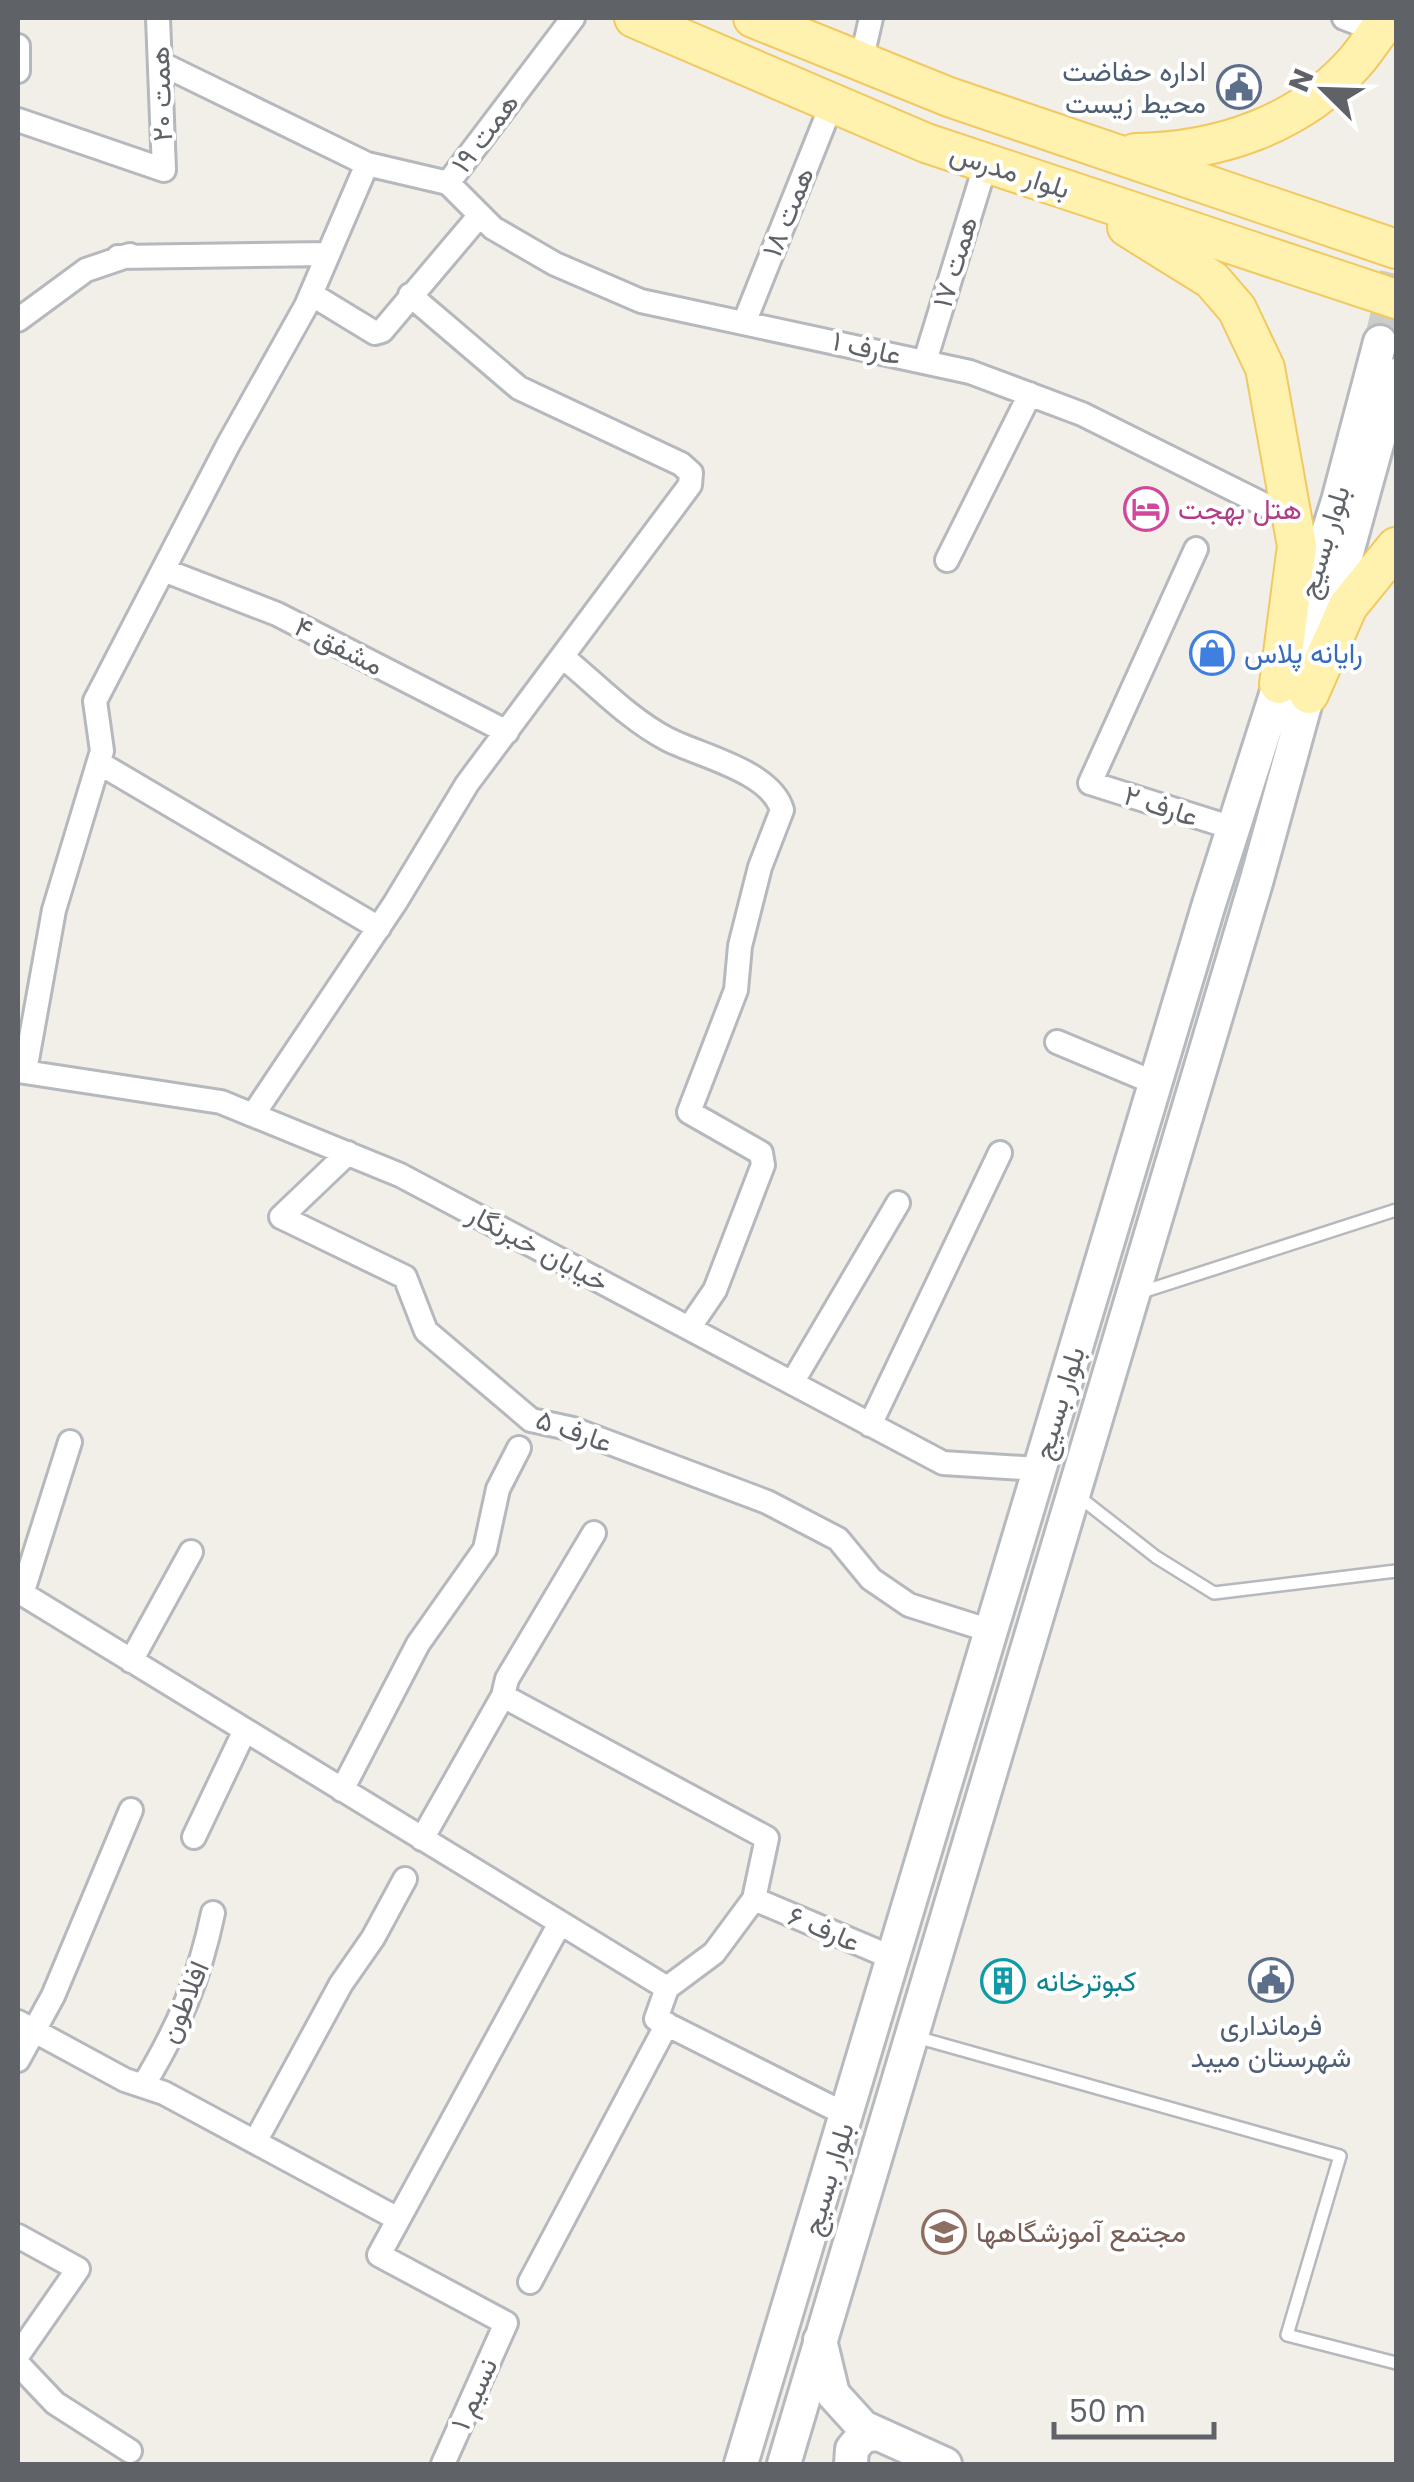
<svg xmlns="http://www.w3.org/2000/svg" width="1414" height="2482" viewBox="0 0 1414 2482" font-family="Poppins,Vazirmatn,sans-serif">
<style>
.building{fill:#cccac5;stroke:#d6d1c6;stroke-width:2.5}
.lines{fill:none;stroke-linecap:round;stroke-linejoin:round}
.secondary-tunnel{stroke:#ccccc8;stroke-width:32;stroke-dasharray:32 16;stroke-linecap:butt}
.lane-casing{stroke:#b5b8bc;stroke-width:16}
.street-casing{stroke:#b5b8bc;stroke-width:28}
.secondary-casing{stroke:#b6babf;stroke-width:38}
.primary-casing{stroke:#f2c960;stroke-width:42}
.lane{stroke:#fff;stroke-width:11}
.street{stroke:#fff;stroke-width:22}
.secondary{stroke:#fff;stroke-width:32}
.primary{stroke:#fff2af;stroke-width:38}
.labels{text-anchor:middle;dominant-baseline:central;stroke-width:8;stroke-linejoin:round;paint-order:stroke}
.service-label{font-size:28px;fill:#4e5e75;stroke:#fff;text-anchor:end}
.street-label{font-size:28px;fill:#5f6368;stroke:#fff}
.hotel-label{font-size:28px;fill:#b23c85;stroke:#fff;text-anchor:start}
.shop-label{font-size:28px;fill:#366cbe;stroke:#fff;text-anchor:start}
.culture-label{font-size:28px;fill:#0d838f;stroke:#fff;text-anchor:start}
.education-label{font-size:28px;fill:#785e54;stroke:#fff;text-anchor:start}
</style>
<rect width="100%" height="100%" fill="#f1efe8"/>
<path class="building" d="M984 1980a19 19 0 1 1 38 0a19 19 0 1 1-38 0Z"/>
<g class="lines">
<path class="secondary-tunnel" d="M1380,342L1396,274"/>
<g class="lane-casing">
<path id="lane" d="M1139,1293L1396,1210
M1078,1496L1156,1557L1214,1593L1396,1571
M916,2037L1340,2156L1287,2335L1396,2363"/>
</g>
<g class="street-casing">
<path id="street" d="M1344,18L1378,31
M18,46V71
M861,62L871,18
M18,120L164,170L158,18
M367,164L448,183L573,18
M448,183L493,228L555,264L641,301L970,372L1082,414L1293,519
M118,257L328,254
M311,294L375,333L382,331L480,215
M18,320L86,270L130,255
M744,323L833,101
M925,361L986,163
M1196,549L1090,783L1233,828
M947,560L1030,394
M166,571L277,614L507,732
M564,658C597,685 629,719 667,739C700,756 771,771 782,810L760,867L740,946L736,990L689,1112L761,1153L763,1165L715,1290L689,1328
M99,763L379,928
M1057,1042L1155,1083
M18,1071L221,1102L400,1175L943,1463L1039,1469
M25,1071L54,910L102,751L95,701L228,445L306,306L367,164L160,63
M253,1115L395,903L467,784L690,485L691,473L681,464L519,388L410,295
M348,1153L281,1217L405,1277L426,1331L531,1420L573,1429L767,1502L838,1539L871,1579L909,1605L991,1631
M792,1383L898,1203
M870,1425L1000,1153
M18,1591L667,1988L656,2019L847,2115
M22,1594L70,1442
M131,1661L191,1552
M503,1696L767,1838L754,1899L714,1953L667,1988
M342,1790L418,1644L485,1549L498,1489L519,1448
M194,1837L245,1730
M422,1839L503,1696L507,1679L594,1533
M754,1899L893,1958
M18,2022L125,2080L164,2093L398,2219
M18,2060L53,1996L131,1810
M143,2086C178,2028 199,1980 213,1913
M255,2142L341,1984L373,1938L405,1879
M18,2236L78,2269L18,2355
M530,2282L667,2024
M18,2364L55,2403L130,2451
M443,2464L506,2323L379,2255L560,1923"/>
</g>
<g class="secondary-casing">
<path id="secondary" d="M820,2340L833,2394L863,2427L945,2464
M741,2464L1209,904L1338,501L1380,342
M784,2464L1257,879L1396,375
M851,2464L852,2449L863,2436L878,2434"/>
</g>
<g class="primary-casing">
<path id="primary" d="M634,18L926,143L1396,299
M753,18L949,97L1396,249
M1135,153C1218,152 1300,125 1356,61C1368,47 1377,31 1389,18
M1127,227L1212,280L1237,309L1265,368L1297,546L1279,684
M1309,694L1348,606L1396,547"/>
</g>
<use href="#lane" class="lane"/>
<use href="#street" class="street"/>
<use href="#secondary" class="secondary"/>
<use href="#primary" class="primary"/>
</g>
<defs>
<g id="civic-ring" transform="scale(2.25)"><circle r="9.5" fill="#fff" stroke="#5c6f8a" stroke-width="1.5"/><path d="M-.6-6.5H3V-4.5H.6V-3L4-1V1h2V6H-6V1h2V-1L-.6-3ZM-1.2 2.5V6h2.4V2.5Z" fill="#5c6f8a"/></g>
<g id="hotel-ring" transform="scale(2.25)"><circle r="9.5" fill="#fff" stroke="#d1479c" stroke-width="1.5"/><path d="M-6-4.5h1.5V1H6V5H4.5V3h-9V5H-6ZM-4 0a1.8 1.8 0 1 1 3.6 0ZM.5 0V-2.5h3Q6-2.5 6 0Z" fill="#d1479c"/></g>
<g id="shop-ring" transform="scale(2.25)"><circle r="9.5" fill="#fff" stroke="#3f7fe0" stroke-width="1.5"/><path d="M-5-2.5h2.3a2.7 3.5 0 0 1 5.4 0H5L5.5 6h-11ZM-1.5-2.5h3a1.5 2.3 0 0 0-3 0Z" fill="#3f7fe0"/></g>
<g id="building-ring" transform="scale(2.25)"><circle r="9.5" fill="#fff" stroke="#0f9aa8" stroke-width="1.5"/><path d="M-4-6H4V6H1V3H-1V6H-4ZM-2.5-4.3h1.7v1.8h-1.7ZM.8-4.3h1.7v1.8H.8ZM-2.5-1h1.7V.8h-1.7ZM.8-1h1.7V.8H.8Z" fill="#0f9aa8"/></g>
<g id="school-ring" transform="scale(2.25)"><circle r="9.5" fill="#fff" stroke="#8d6e63" stroke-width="1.5"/><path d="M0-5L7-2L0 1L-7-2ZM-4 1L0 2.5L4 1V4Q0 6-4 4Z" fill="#8d6e63"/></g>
</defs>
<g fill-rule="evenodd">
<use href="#civic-ring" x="1239" y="87"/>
<use href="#hotel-ring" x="1146" y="509"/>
<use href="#shop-ring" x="1212" y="653"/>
<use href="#civic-ring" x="1271" y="1980"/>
<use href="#building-ring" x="1003" y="1981"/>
<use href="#school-ring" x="944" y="2232"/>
</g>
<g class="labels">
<g class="service-label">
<text x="1206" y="71">اداره حفاضت<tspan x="1206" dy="32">محیط زیست</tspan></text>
<text x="1271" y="2025" text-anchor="middle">فرمانداری<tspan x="1271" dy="32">شهرستان میبد</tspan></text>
</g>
<g class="street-label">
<text transform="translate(161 94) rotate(-92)">همت ۲۰</text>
<text transform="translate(485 133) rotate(-53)">همت ۱۹</text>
<text transform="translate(1010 171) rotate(18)">بلوار مدرس</text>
<text transform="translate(788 212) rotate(-68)">همت ۱۸</text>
<text transform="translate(955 262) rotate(-73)">همت ۱۷</text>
<text transform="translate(867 348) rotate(13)">عارف ۱</text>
<text transform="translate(1324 542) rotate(-73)">بلوار بسیج</text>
<text transform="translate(339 646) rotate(27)">مشفق ۴</text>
<text transform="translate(1161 806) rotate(18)">عارف ۲</text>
<text transform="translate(538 1248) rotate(28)">خیابان خبرنگار</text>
<text transform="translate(1059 1403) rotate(-73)">بلوار بسیج</text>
<text transform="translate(574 1431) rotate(19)">عارف ۵</text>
<text transform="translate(824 1929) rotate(23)">عارف ۶</text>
<text transform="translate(184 2002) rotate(-67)">افلاطون</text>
<text transform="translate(828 2179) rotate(-73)">بلوار بسیج</text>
<text transform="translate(474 2394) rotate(-66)">نسیم ۱</text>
</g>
<g class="hotel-label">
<text x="1178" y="509">هتل بهجت</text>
</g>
<g class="shop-label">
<text x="1244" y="653">رایانه پلاس</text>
</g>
<g class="culture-label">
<text x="1036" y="1981">کبوترخانه</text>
</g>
<g class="education-label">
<text x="976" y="2232">مجتمع آموزشگاهها</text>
</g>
</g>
<rect width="1414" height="2482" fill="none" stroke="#5f6368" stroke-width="40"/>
<g transform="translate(1324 90) rotate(293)" stroke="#ffffff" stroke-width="8" paint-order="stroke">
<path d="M0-8L18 38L0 25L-18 38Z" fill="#5f6368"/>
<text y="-15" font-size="28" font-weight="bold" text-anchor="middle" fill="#5f6368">N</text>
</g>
<path d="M1054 2422v15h160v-15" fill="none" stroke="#5f6368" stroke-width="5"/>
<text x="1069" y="2422" font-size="30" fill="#5f6368" stroke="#ffffff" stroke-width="8" paint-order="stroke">50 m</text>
</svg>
